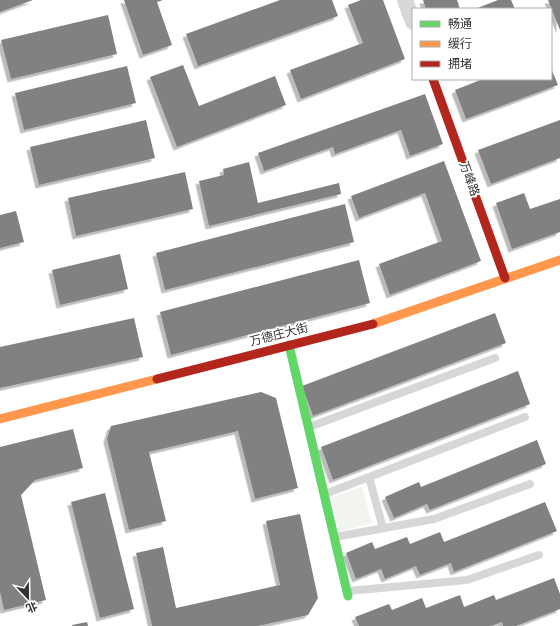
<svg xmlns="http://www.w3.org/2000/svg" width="560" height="626" viewBox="0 0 560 626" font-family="'Sofia Sans Condensed','Noto Sans SC',sans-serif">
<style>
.green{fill:#f1f5ed}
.building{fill:#818181;filter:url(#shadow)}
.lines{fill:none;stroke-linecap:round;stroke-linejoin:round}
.lane{stroke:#d7d7d7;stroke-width:8}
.street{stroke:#d7d7d7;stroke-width:16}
.fast{stroke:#63d668;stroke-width:9}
.slow{stroke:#ff974d;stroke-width:9}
.jam{stroke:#b3261e;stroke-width:9}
.labels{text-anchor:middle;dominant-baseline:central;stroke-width:4;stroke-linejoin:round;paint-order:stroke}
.street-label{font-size:12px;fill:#333;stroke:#fff}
</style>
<defs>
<filter id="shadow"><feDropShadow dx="-3.5" dy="3.5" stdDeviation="0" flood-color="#0004"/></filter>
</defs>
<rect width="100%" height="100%" fill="#fff"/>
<path class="green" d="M362,487L372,523L339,532L332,497Z"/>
<path class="building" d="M0,0H33L0,12Z
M124,0H163L157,2L172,45L143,55Z
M280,0H332L338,16L198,66L186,34Z
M361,0H383L405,59L301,99L290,70L363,43L348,5Z
M423,0H457L460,9H426Z
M498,0H511L515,9H475Z
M548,0H560V30Z
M108,15L117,54L11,79L1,40Z
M183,65L199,106L275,76L286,105L177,147L150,77Z
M127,66L136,103L24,130L15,93Z
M551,68L558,85L466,119L455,90L483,79H551Z
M425,94L443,144L410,156L401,130L335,154L333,147L264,171L258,153Z
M146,120L155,158L39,185L30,147Z
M560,120V158L491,184L478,150Z
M444,161L481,261L390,295L379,264L442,241L425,193L359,218L351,196Z
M249,162L258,203L339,183L341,194L209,226L199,181L224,175L223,169Z
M185,172L193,209L76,236L68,198Z
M524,193L530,209L560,199V232L512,249L496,203Z
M345,204L354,242L165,290L156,253Z
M16,211L24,242L0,248V215Z
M120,254L128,289L60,305L52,270Z
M359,260L370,303L171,355L160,312Z
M495,313L506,343L313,416L302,386Z
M134,318L143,357L0,388V347Z
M518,371L530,404L333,480L321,447Z
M261,392L276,398L298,488L255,499L238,431L149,452L166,521L129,530L107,439L111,426Z
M73,429L83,468L35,480L21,495L46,600L4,610L0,592V447Z
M537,440L546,464L430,510L427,504L394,518L385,497L419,482L421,487Z
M105,493L134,609L100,618L71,502Z
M545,502L557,531L454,572L451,563L420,575L416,566L385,579L381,569L356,579L346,553L372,542L375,549L407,537L410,544L440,532L444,542Z
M300,514L318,598L308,615L258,626H152L136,553L163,547L176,608L280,585L266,521Z
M554,578L560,594V609L516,626H503L502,622L491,626H359L355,617L389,604L392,610L422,598L426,608L460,595L464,607L494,595L496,600Z
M87,622L88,626H72V625Z"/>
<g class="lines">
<path class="lane" d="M309,427L495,358
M369,477L383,528
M325,494L525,417
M335,537L434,519L530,484
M348,591L467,580L539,555"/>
<path class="street" d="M405,0L413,22"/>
<path class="fast" d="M289,345L348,596"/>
<path class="slow" d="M373,324L560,260
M0,419L157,379"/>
<path class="jam" d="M433,79L505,278
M157,379L373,324"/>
</g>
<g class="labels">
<g class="street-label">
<text transform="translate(469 179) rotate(70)">万峰路</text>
<text transform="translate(279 335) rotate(-14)">万德庄大街</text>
</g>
</g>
<rect x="412" y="8" width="140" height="72" fill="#ffffff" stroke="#adadad"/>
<rect x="420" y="21" width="20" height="6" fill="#63d668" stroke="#adadad"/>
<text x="448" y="28" font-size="12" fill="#333333">畅通</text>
<rect x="420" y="41" width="20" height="6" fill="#ff974d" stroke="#adadad"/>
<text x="448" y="48" font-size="12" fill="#333333">缓行</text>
<rect x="420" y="61" width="20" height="6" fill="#b3261e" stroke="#adadad"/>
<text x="448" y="68" font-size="12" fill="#333333">拥堵</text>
<g transform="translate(28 598) rotate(158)" stroke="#ffffff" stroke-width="3" paint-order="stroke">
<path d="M0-3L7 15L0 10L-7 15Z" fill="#333333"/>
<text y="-6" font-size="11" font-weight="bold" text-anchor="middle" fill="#333333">北</text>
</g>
</svg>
